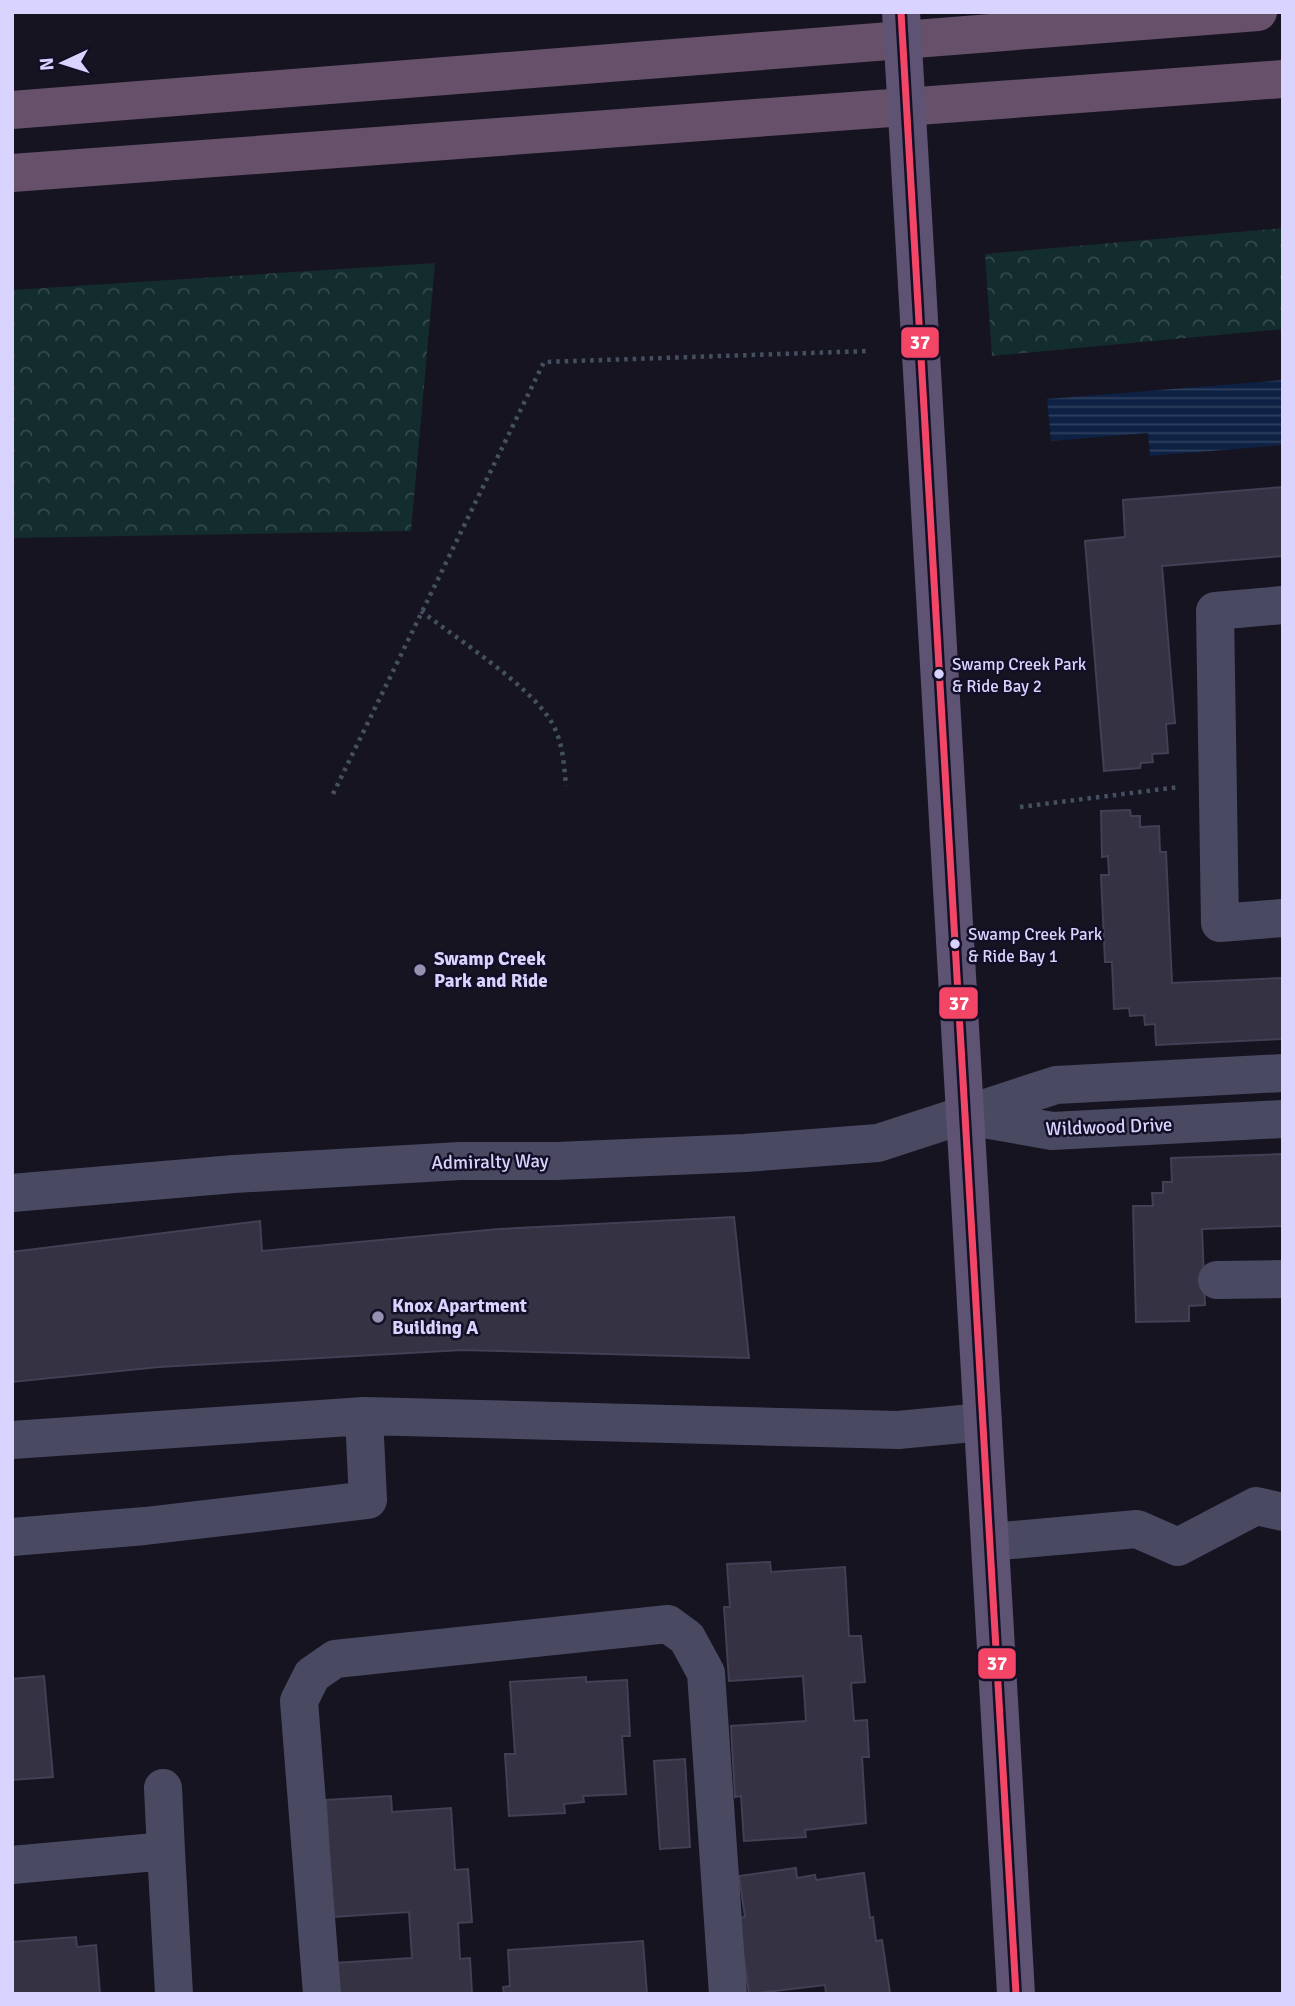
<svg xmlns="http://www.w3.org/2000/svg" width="1295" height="2006" viewBox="0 0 1295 2006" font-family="Signika,sans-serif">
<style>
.forest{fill:url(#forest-crowns)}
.water{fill:url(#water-rules)}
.building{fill:#343243;stroke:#433f54;stroke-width:2}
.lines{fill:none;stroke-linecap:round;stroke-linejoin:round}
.path{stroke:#44505f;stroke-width:4.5;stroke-dasharray:3.5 5;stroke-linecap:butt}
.minor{stroke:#4a4962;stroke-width:38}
.major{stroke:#5e5373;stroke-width:38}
.highway{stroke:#67516a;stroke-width:38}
.major-bridge{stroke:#5e5373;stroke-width:38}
.bus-1-casing{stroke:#130f26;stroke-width:12}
.bus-1{stroke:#f34667;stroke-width:7}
.bus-dot{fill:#d9d4ff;stroke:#130f26;stroke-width:2.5}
.poi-dot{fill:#9591b1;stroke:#130f26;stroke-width:2.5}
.labels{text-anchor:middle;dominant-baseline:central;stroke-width:5;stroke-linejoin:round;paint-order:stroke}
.bus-label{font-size:17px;fill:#d9d4ff;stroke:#130f26;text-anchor:start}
.poi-label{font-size:19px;font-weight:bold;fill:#d9d4ff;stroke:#130f26;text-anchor:start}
.street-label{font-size:19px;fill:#d9d4ff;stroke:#130f26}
.line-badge{stroke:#130f26;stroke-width:2.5}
.badge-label{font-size:19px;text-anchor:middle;font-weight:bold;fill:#fff}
</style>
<defs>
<pattern id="forest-crowns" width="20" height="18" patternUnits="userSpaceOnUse" patternTransform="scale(1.75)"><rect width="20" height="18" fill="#132c2d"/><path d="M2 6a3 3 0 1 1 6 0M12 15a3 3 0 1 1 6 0" fill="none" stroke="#354a4c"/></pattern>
<pattern id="water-rules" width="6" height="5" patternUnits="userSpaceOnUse" patternTransform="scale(1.75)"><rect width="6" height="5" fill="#0d2144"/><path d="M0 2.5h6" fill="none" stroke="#304060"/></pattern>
</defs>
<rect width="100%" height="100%" fill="#161421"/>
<path class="forest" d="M1283,228V329L992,356L985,254Z
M435,263L411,531L12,538V290Z"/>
<path class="water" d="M1283,380V445L1150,456L1148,433L1051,441L1047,399Z"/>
<path class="building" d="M1283,487V556L1162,566L1175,723L1166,724L1168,753L1152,754L1153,762L1141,763L1140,768L1104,771L1085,541L1125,537L1123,500Z
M1130,810L1131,816H1140V827L1159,826L1160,852H1166L1172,983L1283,978V1039L1156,1045L1155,1024L1145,1025L1144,1015L1130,1016L1129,1008L1114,1009L1112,962H1105L1101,875H1109L1108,856L1102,857L1101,811Z
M1283,1154V1226L1202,1229L1205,1305L1189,1306V1321L1136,1322L1133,1206H1153L1152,1193H1163V1182H1172L1171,1158Z
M734,1217L749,1358L462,1350L159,1367L12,1382V1252L260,1221L262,1251L499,1229Z
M770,1562L771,1572L845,1567L849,1636H861L865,1682L851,1683L854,1721L867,1720L869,1757H862L866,1823L805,1830L806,1837L744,1841L741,1796L735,1797L731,1726L806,1721L803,1676L729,1681L724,1607H730L727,1564Z
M44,1676L53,1777L12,1780V1679Z
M586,1677V1682L627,1680L630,1736H622L626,1794L583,1796L584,1802L564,1804L565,1813L509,1816L505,1754H515L510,1682Z
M685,1759L690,1847L660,1849L654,1761Z
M391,1796L392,1812L451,1808L455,1870L468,1869L472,1922L458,1923L460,1959L470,1958L472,1994H337L335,1963L412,1958L409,1912L333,1917L326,1800Z
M796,1868L797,1878L815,1875L816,1880L864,1873L870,1918L873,1917L876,1941L882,1940L890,1993L826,1994L825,1985L749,1994L738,1918L745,1917L739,1876Z
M76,1937L77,1947L96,1945L100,1994H12V1942Z
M643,1941L647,1994H504L503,1987L510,1986L508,1950Z"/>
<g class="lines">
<path class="path" d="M421,611C457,639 531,686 552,723C563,742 564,765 566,786
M333,794L544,362L869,351
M1020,807L1179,787"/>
<path class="minor" d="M1283,605L1215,611L1220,923L1283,918
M967,1116L1052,1131L1283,1119
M12,1193L234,1174L460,1161H556L745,1153L878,1143L1056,1085L1283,1073
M1217,1280L1283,1279
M12,1440L364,1416L898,1430L983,1422
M12,1537L145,1526L368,1500L364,1416
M990,1542L1137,1529L1178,1547L1256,1506L1283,1512
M163,1788L166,1851
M12,1865L166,1851L174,1994
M322,1994L299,1701L312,1675L335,1659L668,1624L687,1638L706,1673L728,1994"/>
<path class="major" d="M917,285L1016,1994"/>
<path class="highway" d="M12,110L1258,12
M12,173L1283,79"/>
<path class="major-bridge" d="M901,12L917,285"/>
<g class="bus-1-casing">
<path id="bus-1" d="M901,12L1016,1994"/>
</g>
<use href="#bus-1" class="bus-1"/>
</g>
<g class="bus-dot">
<circle cx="939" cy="674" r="6"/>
<circle cx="955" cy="944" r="6"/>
</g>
<g class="poi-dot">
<circle cx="420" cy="970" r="7"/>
<circle cx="378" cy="1317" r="7"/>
</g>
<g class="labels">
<g class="bus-label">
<text x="952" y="664">Swamp Creek Park<tspan x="952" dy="22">&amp; Ride Bay 2</tspan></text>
<text x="968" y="934">Swamp Creek Park<tspan x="968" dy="22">&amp; Ride Bay 1</tspan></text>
</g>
<g class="poi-label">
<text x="434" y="959">Swamp Creek<tspan x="434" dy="22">Park and Ride</tspan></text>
<text x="392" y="1306">Knox Apartment<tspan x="392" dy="22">Building A</tspan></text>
</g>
<g class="street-label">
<text transform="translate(1109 1127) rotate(-2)">Wildwood Drive</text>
<text transform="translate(490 1162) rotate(-1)">Admiralty Way</text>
</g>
</g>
<g class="line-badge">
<rect x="900" y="326" width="40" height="33" rx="7" fill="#f34667"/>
<rect x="938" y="986" width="41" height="34" rx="7" fill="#f34667"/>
<rect x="977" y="1647" width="40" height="33" rx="7" fill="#f34667"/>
</g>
<g class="badge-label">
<text x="920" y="349">37</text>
<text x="959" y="1010">37</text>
<text x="997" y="1670">37</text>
</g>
<rect width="1295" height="2006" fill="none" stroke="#d9d4ff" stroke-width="28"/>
<g transform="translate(63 63) rotate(266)" stroke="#130f26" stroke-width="5" paint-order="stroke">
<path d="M0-5L12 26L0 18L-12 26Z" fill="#d9d4ff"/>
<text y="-10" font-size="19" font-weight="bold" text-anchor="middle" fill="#d9d4ff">N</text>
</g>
</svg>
